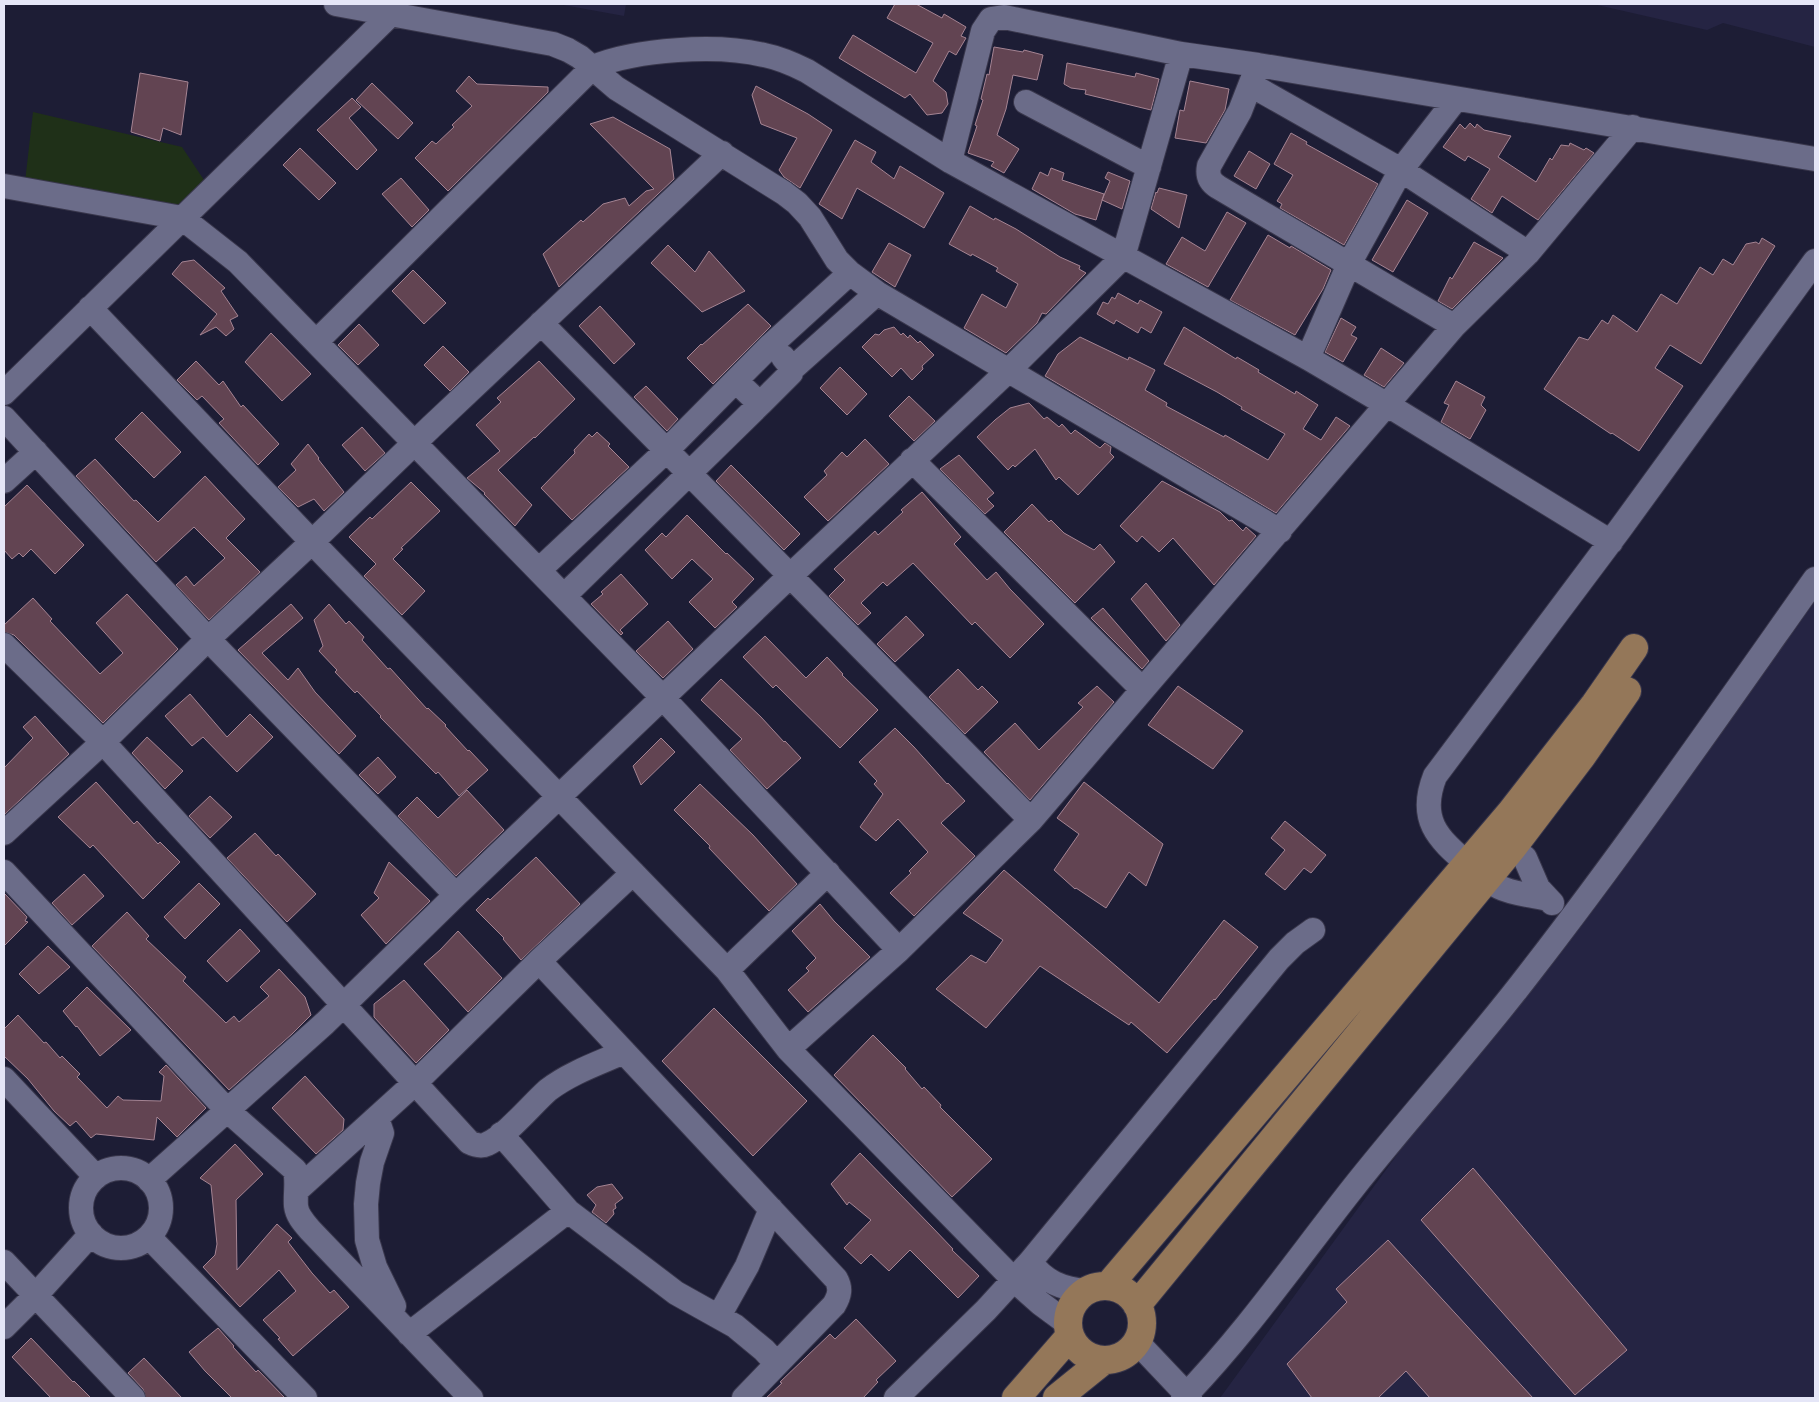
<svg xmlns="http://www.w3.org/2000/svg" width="1819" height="1402" viewBox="0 0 1819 1402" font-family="Figtree,sans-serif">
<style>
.built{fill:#252443}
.green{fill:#1f3018}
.building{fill:#624452;stroke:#a58493}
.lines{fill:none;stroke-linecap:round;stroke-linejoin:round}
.minor-casing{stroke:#39374c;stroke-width:26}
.major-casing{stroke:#39374c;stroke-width:30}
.minor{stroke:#6b6c89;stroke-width:24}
.major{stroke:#947759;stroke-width:28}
</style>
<rect width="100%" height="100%" fill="#1d1d35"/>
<path class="built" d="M558,4H626L624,16Z
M1593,4H1815V47L1723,23L1707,30Z
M1815,580V1398H1220Z"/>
<path class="green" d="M33,112L182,147L206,183L178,209L25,182Z"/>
<path class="building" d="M895,4H916L942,18L944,14L966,27L961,36L966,38L956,55L949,51L933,81L946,92L948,104L942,113L927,115L910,94L905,98L839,58L853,35L916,73L933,43L887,18Z
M994,47L1023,52L1024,50L1043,55L1037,80L1013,75L1006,109L997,135L1019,149L1004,173L991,166L994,162L968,153L977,126L975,125L983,100L981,99L987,74L989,75Z
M1067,63L1135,77L1136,73L1159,79L1151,110L1085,94L1086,90L1071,88L1064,84Z
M140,73L188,82L181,135L163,128L160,141L131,132Z
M469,76L477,84L548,87V92L448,191L415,158L432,141L436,144L454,127L452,125L472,106L456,91Z
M1190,81L1229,89L1225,110L1206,143L1175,138L1180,110L1184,111Z
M372,83L413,123L398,139L356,100Z
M756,86L808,114L832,130L800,188L784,177L779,170L797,138L761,124L752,95Z
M352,98L361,107L349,118L377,150L357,170L317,130Z
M613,117L670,149L674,179L559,287L543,254L581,220L583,222L603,204L625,198L629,206L646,191L654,189L590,124Z
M1470,123L1475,128L1477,124L1484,130L1511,136L1498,157L1536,182L1550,158L1552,160L1561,145L1569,146L1570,143L1584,150L1586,148L1594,153L1538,220L1502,196L1492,213L1471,199L1490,169L1468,156L1465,161L1443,147L1460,124L1465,129Z
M1291,133L1307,142L1306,144L1378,184L1344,245L1280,208L1282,204L1277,201L1293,175L1274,164Z
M855,140L876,152L871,162L894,179L900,166L944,193L924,228L857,188L842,219L819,204Z
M300,148L336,183L319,200L283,165Z
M1249,151L1270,164L1256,189L1234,176Z
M1051,168L1064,173L1062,180L1104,194L1096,220L1075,214L1032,189L1040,172L1048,176Z
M1108,172L1130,181L1122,209L1102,200L1110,181L1105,178Z
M401,178L429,210L412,227L382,194Z
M1159,188L1187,195L1179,228L1151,209L1156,192L1157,193Z
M1407,200L1428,213L1393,272L1372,260Z
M970,206L994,220L995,218L1016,229L1060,257L1080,266L1079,269L1086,273L1046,314L1042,313L1037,323L1006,353L964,328L982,294L1006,308L1018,284L996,271L998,268L972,254L971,256L949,244Z
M1227,212L1246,223L1208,287L1166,264L1182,237L1205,251Z
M1268,235L1290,248L1291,246L1331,270L1323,289L1295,335L1230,300Z
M1762,238L1775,246L1701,364L1670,345L1655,368L1683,386L1639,451L1612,433L1611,434L1544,389L1579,337L1588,340L1602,320L1608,324L1613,315L1637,332L1661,294L1677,304L1700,267L1713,275L1723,259L1733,265L1746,244L1756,242L1759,244Z
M1474,242L1503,258L1452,309L1438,301L1450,277L1452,279Z
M889,243L911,255L895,287L872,272Z
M668,245L695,272L709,251L745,291L702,312L651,263Z
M194,260L225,288L221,291L238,316L230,320L234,329L226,336L216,327L200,335L217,314L172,274L182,262Z
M413,270L446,303L424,324L392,291Z
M1118,293L1138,304L1140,300L1162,312L1151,333L1141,327L1138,333L1116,320L1114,324L1097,314L1103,302L1108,304L1112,297L1115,299Z
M748,304L771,326L713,384L687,358L701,344L702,345Z
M600,306L635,344L614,364L579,326Z
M1341,318L1356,327L1351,335L1357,338L1343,362L1325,352Z
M359,324L379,345L358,365L338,345Z
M894,327L901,335L903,333L908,338L910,335L918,343L920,341L934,355L922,366L923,369L912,380L901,368L892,377L862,347L875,334L879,335L884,330Z
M1184,327L1236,359L1237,357L1259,370L1258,372L1295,394L1296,391L1318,405L1303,429L1321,440L1336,417L1350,426L1276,513L1045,376L1058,354L1080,337L1128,360L1129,357L1155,370L1145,390L1167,403L1166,406L1224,437L1225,435L1268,460L1285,434L1241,409L1242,407L1217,392L1164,364Z
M271,333L311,374L282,401L245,362Z
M443,346L469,372L450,391L424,365Z
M1381,348L1404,363L1384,387L1364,375Z
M196,361L219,385L223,381L241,407L243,405L279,444L258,465L219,423L224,419L202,396L197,400L177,380Z
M539,361L575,399L535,438L534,437L498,470L532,505L515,526L484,494L485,493L467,478L500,451L476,425L501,402L497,398Z
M840,367L867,394L847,415L820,388Z
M1456,381L1485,397L1481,405L1486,410L1470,439L1441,422L1449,405L1444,403Z
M646,386L678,419L667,431L634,397Z
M909,396L935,421L914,441L889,416Z
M1029,403L1044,419L1047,417L1059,427L1062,424L1071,434L1075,430L1100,448L1105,443L1111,447L1110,453L1114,457L1078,495L1059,477L1056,480L1035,449L1015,467L1013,465L1008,470L977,437L995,420L1010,408Z
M142,412L181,452L154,478L115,439Z
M362,427L385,453L365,471L342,445Z
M597,432L610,444L608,446L629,467L572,520L541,488L575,453L574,450L589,434L592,437Z
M865,439L889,464L828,521L804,497L827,475L824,471L842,452L847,457Z
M308,444L319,458L318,459L344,492L324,511L314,499L298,507L278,487L296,470L291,464Z
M959,455L994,493L987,499L994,506L985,514L940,469Z
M95,459L134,501L136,500L158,522L205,476L245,519L226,538L260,572L209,620L176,585L186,576L194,586L225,558L194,527L156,562L76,476Z
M731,465L800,534L784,550L716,481Z
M1162,481L1220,512L1229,521L1232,520L1243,531L1246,527L1256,536L1214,585L1173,538L1159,552L1142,536L1137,542L1120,526Z
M411,482L440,511L401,548L403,549L393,559L425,591L402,615L364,576L376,564L349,537L370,517L372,519Z
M27,485L84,545L55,574L31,549L23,557L19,553L12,559L4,550V507Z
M922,492L961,537L954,544L987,580L996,572L1010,589L1044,624L1010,658L975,622L972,625L913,563L887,586L883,582L861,603L871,613L858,625L829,596L845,580L834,569L875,531L878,535L903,512L901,510Z
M1032,504L1049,522L1051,520L1064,533L1094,550L1100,544L1115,562L1075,603L1004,532Z
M687,515L726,554L727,553L754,579L732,602L737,607L715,628L689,602L713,579L692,559L672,579L645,550L662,533L666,537Z
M621,574L648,604L620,630L623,633L621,635L591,604L603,594L601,592Z
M1146,583L1180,625L1166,641L1131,599Z
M127,594L178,649L103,723L14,635L4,632V625L33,598L52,619L50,621L100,674L123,653L96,623Z
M291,604L303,618L262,653L288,680L298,668L315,692L356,736L339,754L238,650Z
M329,604L346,624L349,621L364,637L362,640L388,669L390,668L427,709L428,708L446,725L445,726L468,751L469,750L488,770L459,796L438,772L436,774L380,717L381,716L357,691L355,693L335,672L337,670L319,651L323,646L314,620Z
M1103,608L1149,661L1142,669L1091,618Z
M906,616L924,635L895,662L877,644Z
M668,621L693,649L663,678L636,651Z
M765,636L806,678L827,657L843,674L842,675L878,710L840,748L776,685L773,688L743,657Z
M958,669L978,690L982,686L998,702L965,734L929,697Z
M721,679L761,717L784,742L785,741L801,758L767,789L730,750L742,739L701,700Z
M1097,686L1114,702L1030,800L984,752L1015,723L1039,750L1083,707L1078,703Z
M1178,686L1243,731L1213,769L1148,725Z
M190,694L227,737L250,714L273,737L237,772L203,737L192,746L165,716Z
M35,716L69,754L4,815V768L33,738L23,727Z
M895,728L914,747L947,784L948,783L965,801L941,823L975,856L914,916L890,893L911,873L909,871L928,852L898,819L876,841L860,827L883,794L874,784L877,781L859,762Z
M147,737L183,771L165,789L132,753Z
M661,738L675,752L641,785L633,766Z
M378,757L396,777L378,794L359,775Z
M96,782L134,824L137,821L158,844L160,842L180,862L143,899L93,845L90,848L58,817Z
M1084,782L1163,844L1146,886L1129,872L1106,908L1076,888L1075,889L1054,870L1079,834L1057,818Z
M700,784L753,835L797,884L769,911L709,848L710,846L674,810Z
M467,790L504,830L456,876L398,816L417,797L438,818Z
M210,796L232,817L210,838L189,816Z
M1285,821L1326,855L1311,873L1304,868L1285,890L1265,874L1285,850L1271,838Z
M255,833L276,856L278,854L316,894L287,922L227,858Z
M536,857L580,904L521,960L503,939L504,938L476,910L488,898L490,900Z
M389,862L430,901L386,944L361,915L379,898L374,893Z
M1004,870L1159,1003L1224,920L1258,947L1215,1000L1214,999L1167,1053L1131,1022L1129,1025L1040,966L986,1028L936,989L971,955L986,963L1003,940L963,913Z
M84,874L104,896L72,925L52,903Z
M199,883L220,904L185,939L164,917Z
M4,893L27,917L25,921L28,922L4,946Z
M820,904L834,921L870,957L808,1012L788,990L809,971L806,968L816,958L792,931Z
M127,912L149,936L146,939L186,977L183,981L226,1023L234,1016L239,1022L269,996L260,987L279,969L305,997L311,1015L292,1034L229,1090L92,946Z
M240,929L260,951L227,982L207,961Z
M458,931L502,978L468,1012L424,964L440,950Z
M48,946L70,967L39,994L19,974Z
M404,980L449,1030L416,1063L374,1017V1004Z
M87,987L131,1030L100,1056L77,1026L76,1027L63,1011Z
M714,1008L807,1101L753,1156L662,1061Z
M18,1015L44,1043L46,1042L60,1058L62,1056L80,1074L77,1077L107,1108L118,1096L123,1100L161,1101L164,1076L159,1072L166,1065L206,1108L177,1137L157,1117L154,1140L96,1134L91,1138L76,1121L70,1126L54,1111L28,1079L4,1056V1029Z
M873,1035L906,1068L905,1069L922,1089L924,1087L941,1105L940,1107L992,1159L952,1197L834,1075Z
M305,1076L344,1119L343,1130L316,1154L272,1108Z
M235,1144L263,1174L236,1200L237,1270L277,1224L292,1238L288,1242L312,1273L330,1293L334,1290L349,1307L293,1356L278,1339L280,1338L263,1320L296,1291L279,1270L240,1307L203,1267L215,1255L217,1244L211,1185L200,1178Z
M860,1153L932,1227L953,1249L952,1250L979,1276L958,1298L910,1250L889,1271L871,1254L861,1264L844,1248L871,1220L849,1202L847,1205L831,1184Z
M1473,1168L1627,1350L1575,1395L1421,1220Z
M612,1184L623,1198L615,1204L616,1208L613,1210L614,1214L606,1223L592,1212L596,1205L587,1195L597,1187Z
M1388,1240L1533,1398H1430L1406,1371L1378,1398H1312L1287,1364L1347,1302L1336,1289Z
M856,1319L896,1361L876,1380L878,1382L863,1398H766L782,1383L780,1382L830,1334L835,1339Z
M218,1328L234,1346L233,1347L256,1372L258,1370L285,1398H232L205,1371L189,1352Z
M31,1338L73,1382L74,1381L91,1398H51L12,1357Z
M144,1358L182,1398H146L143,1389L128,1373Z"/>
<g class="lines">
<g class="minor-casing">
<path id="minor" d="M336,4L553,44L568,50L580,57L616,88L784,193L797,203L810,217L837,260L850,273L877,293L1280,531
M1258,65L1240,111L1209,166C1207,176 1210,182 1218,187L1454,326
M1251,85L1401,170L1528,253
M1026,102L1149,167
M950,161L983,31L991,19L1004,17L1181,54L1258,65L1815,159
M4,186L182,218L238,262L663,698L899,950
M90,308L312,542L727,970L788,1049L1014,1280L1040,1303L1067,1323
M541,323L1031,820
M317,341L593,67C637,49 717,44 764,55C779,58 793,64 807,71L950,161L1308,358L1386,404L1611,542
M1308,358L1349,264L1401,170L1456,99
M792,369L877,293
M4,393L391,14
M760,404L791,373V367L783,357
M4,418L208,639L456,895
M912,460L1142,689
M4,481L36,452
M539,570L666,451L771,345L850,273
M564,596L760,404L736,381
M4,645L103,742L469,1142C475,1145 481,1147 487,1144C507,1135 531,1105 548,1090C570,1073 599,1063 624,1052
M4,833L103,742L208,639L312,542L431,427L722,153
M1498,835L1525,858L1538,888L1552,903
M4,872L228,1111L295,1170C298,1182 295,1194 296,1206C297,1216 305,1224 311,1231L471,1398
M1547,899C1532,895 1513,894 1499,887C1487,882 1478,872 1468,864C1437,838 1418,819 1435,776L1620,529L1815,261
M539,961L836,1279C841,1288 840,1295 834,1305L744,1398
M727,970L828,873
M788,1049L899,950L1031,820L1454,326L1528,253L1633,127
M4,1079L96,1177
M375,1119L379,1124L382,1133L372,1162L368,1183L366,1204L367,1240L375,1267L394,1306L392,1311
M501,1134L568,1211L676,1293L735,1326L764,1350L777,1364
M81 1208a40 40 0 1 1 80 0a40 40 0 1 1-80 0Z
M149,1180L325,1023L456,895L791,575L1009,370L1123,257L1181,54
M297,1190L415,1083L539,961L633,873
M149,1237L305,1398
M4,1262L133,1398
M1030,1262C1045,1282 1062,1289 1087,1291
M719,1316L747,1266L771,1209
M4,1327L36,1295L91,1234
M409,1334L568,1211
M1137,1342L1190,1398
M896,1398L986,1310L1030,1262L1279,959L1295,943L1313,930
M1183,1398C1246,1333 1297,1259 1353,1188C1410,1116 1472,1048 1528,975C1628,846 1721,712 1815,579"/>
</g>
<g class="major-casing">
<path id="major" d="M1068 1323a37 37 0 1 1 74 0a37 37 0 1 1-74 0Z
M1108,1286L1511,812L1595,704L1634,648
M1137,1305L1513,847L1582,756L1627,691
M1016,1398L1070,1336
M1057,1398L1104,1360"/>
</g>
<use href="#minor" class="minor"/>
<use href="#major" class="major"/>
</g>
<rect width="1819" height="1402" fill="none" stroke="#e5e6f7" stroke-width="10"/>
</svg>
